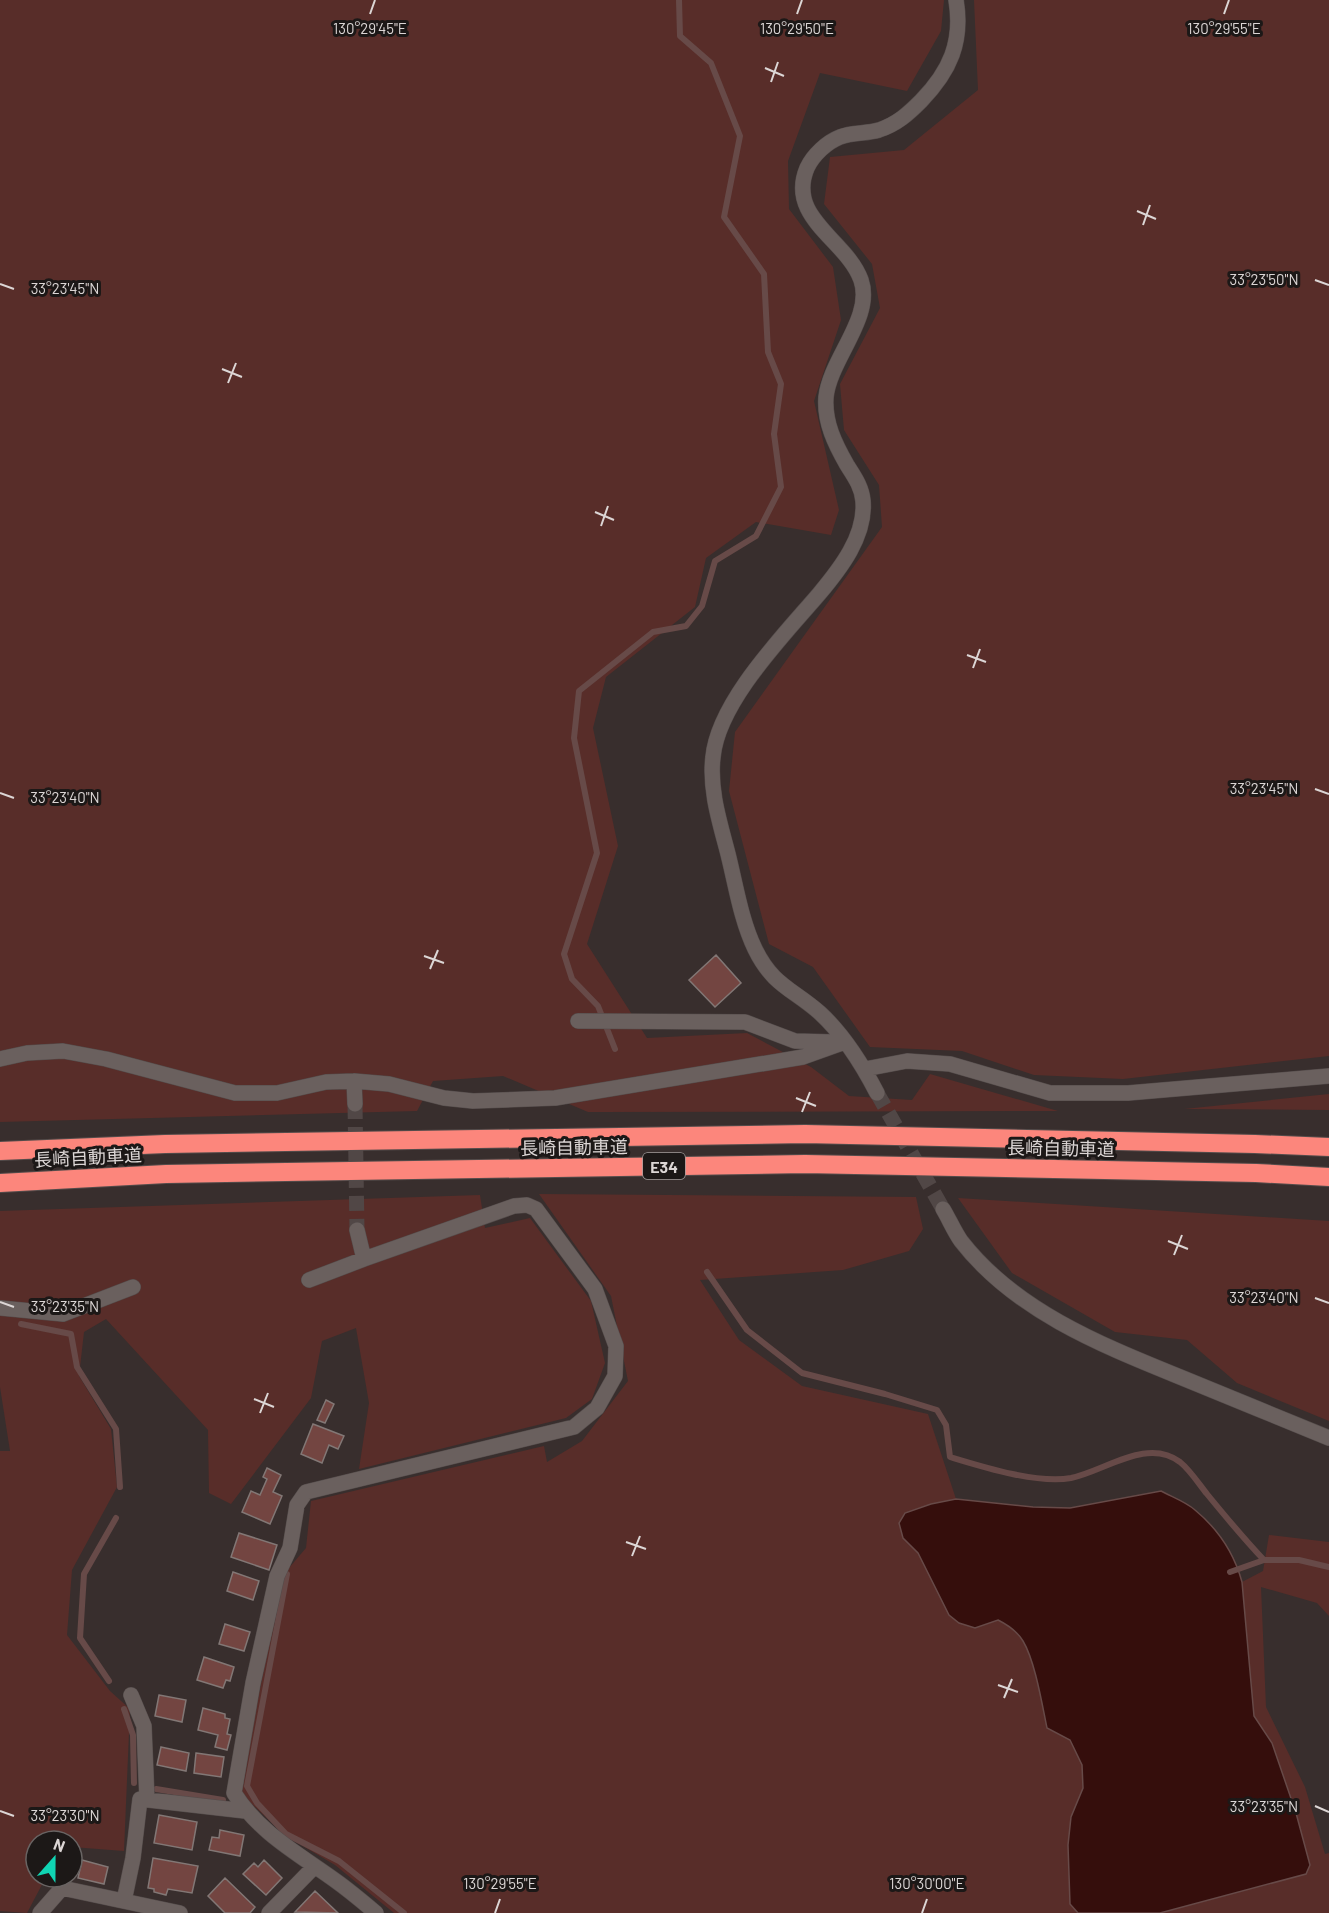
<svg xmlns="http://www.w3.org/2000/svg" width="1329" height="1913" viewBox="0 0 1329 1913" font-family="Barlow,'Noto Sans JP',sans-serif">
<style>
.green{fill:#582d29}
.water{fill:#350e0c;stroke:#674a48;stroke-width:1.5}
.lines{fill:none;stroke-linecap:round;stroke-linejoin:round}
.stream{stroke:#674a48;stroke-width:6}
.building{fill:#734541;stroke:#827775;stroke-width:1.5}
.street-tunnel{stroke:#514746;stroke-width:15;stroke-dasharray:15 8;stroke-linecap:butt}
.street-casing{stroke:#544c4b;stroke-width:16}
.highway-casing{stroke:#544c4b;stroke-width:20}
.street{stroke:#6a605e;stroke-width:15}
.highway{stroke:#fc867c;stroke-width:18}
.ticks{fill:none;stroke:#dcd6d5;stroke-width:2}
.labels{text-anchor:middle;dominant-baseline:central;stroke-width:6;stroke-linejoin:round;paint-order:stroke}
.shield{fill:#1c1817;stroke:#a29d9c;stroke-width:1.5}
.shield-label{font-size:16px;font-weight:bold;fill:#dcd6d5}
.street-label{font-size:18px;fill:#dcd6d5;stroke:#1c1817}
.ticks-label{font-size:15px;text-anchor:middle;fill:#dcd6d5;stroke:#1c1817;stroke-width:6;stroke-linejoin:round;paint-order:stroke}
</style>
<rect width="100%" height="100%" fill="#382e2d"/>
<path class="green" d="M0,0H944L941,31L907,91L820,73L788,161L789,209L833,267L841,320L814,401L839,510L831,535L756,522L706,558L695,607L606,677L593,728L618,846L587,944L647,1038L747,1033L811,1067L849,1096L912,1100L930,1074L1058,1111L588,1112L503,1076L433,1081L417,1111L0,1122Z
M974,0H1329V1056L1123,1079L1034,1075L962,1051L870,1047L813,967L769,944L729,791L735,732L882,527L879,485L844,430L840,384L880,308L872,264L824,204L830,157L904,150L978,90Z
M1329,1094V1110L1184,1109Z
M539,1194L916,1197L923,1229L909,1251L843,1270L700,1280L739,1340L802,1386L928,1414L956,1499L931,1504L905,1513L903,1538L918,1553L926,1567L975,1628L998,1620C1008,1625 1017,1631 1023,1641C1035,1661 1042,1704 1047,1727L1070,1740L1082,1765L1083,1788L1071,1817L1070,1904L1078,1913H394L335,1865L286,1836L239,1792L283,1575L306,1548L311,1501L544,1446L547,1462L582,1441L628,1381L611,1296Z
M480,1195L485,1228L530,1218L591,1301L605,1363L592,1399L566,1418L359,1469L369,1403L356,1328L322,1341L311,1398L231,1504L209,1493L208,1430L106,1319L84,1332L79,1376L111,1429L117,1487L72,1570L67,1635L110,1691L130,1709L124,1851L72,1847V1841H36V1877H46L27,1913L0,1911V1451H10L0,1387V1211Z
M958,1198L1329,1221V1421L1237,1383L1187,1340L1115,1332L1012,1273Z
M1269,1535L1329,1542V1616L1317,1603L1261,1587L1266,1707L1305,1787L1325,1854L1329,1853V1913H1160L1306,1874L1310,1865L1272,1743L1254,1716L1242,1582L1263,1571Z"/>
<path class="water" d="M1161,1491C1172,1497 1186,1502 1195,1510C1218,1529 1234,1553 1242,1582L1254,1716L1272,1743L1296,1813L1310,1865L1306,1874L1160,1913H1078L1070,1904L1068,1845L1071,1817L1083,1788L1082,1765L1070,1740L1047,1728C1042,1704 1035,1661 1023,1641C1017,1631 1008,1625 998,1620L975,1628L959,1623L949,1615L918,1553L903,1538L899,1523L905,1513L931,1504L956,1499L1033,1507L1070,1508Z"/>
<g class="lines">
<path class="stream" d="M615,1049L598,1006L572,979L564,954L597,853L574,738L579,691L653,632L686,626L702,606L715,561L756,536L781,487L774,434L781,384L768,352L764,274L724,217L740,136L711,63L680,36L679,0
M707,1272L747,1330L802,1373L885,1394L937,1410L946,1425L950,1457C983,1467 1037,1484 1071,1478C1105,1471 1147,1437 1180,1462C1190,1470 1199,1484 1207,1494C1225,1516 1244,1539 1264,1560H1299L1329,1567
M21,1324L71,1334L77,1367L116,1429L120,1487
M1230,1572L1264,1560
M287,1574L247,1786L257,1803L286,1834L339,1861L404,1913
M109,1681L80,1638L84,1574L116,1518
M124,1709L133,1735L134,1783
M156,1789L223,1800"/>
</g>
<path class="building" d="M716,955L741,983L715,1007L689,980Z
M326,1400L334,1404L325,1423L317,1420Z
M313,1424L344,1436L338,1449L329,1445L322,1463L301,1454Z
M267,1468L281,1475L273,1492L282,1496L270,1524L242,1512L251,1491L260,1495L267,1479L263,1477Z
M239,1533L277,1545L269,1570L231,1557Z
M233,1572L259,1581L253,1600L227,1591Z
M225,1624L250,1632L244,1651L219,1644Z
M204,1657L234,1667L230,1681L226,1680L223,1688L197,1680Z
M159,1695L186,1700L182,1722L155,1716Z
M203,1708L225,1714V1718L230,1719L227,1734L231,1735L227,1750L215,1747L218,1735L198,1730Z
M161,1747L189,1753L186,1771L157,1765Z
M196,1753L224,1757L221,1777L194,1773Z
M159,1815L197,1822L192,1850L154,1843Z
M220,1830L244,1835L240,1856L209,1850L212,1837L219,1838Z
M153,1858L198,1866L192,1893L168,1889L166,1895L154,1892V1889L148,1888Z
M82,1860L108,1867L104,1884L78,1878Z
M264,1860L282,1878L266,1895L243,1874L254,1863L258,1867Z
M225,1878L255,1907L250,1913H225L208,1896Z
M315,1891L338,1913L295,1912Z"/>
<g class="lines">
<path class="street-tunnel" d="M877,1093L943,1209
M355,1104L357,1230"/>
<g class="street-casing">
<path id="street" d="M578,1021L745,1022L795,1041L833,1042
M0,1059L27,1053L63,1051L106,1059L235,1093H277L326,1082L354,1081L389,1084L444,1098L473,1101L555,1098L803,1057L845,1042
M865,1069L907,1061L950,1064L1050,1093H1128L1329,1076
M354,1081L355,1104
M877,1093C862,1064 844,1035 820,1013C793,989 773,986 755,949C741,920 736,886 728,854C720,823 709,790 713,757C718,702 784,635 819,594C840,569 866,536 863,501C862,487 854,476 847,465C835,444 824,422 826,397C830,359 874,317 861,280C847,240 786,218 807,168C813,155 827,142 840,137C852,132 866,134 879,130C897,124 908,114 921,101C950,71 963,42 956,0
M943,1209C949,1219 954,1231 961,1241C1016,1312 1104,1346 1185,1379C1233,1399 1281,1418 1329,1438
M357,1230L364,1259L514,1206L527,1205L536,1209L595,1289L616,1346L615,1376L597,1408L574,1427L306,1492L297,1505L290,1548L277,1576L253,1683L234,1793C259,1833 299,1854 336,1881C350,1891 363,1902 376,1913
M309,1280L364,1259
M0,1308L63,1314L133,1287
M131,1695L144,1726L147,1800
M124,1901L133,1858L140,1799L245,1811
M40,1913L62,1888L180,1913
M269,1913L314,1867"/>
</g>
<g class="highway-casing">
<path id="highway" d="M0,1151L165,1144L805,1134L1255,1144L1329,1147
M0,1183L166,1174L805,1164L1256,1173L1329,1177"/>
</g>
<use href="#street" class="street"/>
<use href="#highway" class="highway"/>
</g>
<path class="ticks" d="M370,14L375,0M797,14L802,0M1224,14L1229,0M765,68L784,76M771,82L778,62M1137,211L1156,219M1143,225L1150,205M1315,280L1329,285M0,284L14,289M222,369L242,377M228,383L236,363M595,512L614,520M601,526L608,506M967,655L986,662M973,668L980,649M1315,789L1329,794M0,793L14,798M424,956L444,963M430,969L438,950M796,1098L816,1106M802,1112L810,1092M1168,1241L1188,1249M1174,1255L1182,1235M1315,1298L1329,1303M0,1302L14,1307M254,1399L274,1407M260,1413L268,1393M626,1542L646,1549M632,1556L640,1536M998,1685L1018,1692M1004,1698L1012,1679M1315,1806L1329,1812M0,1811L14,1816M495,1913L500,1899M922,1913L927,1899"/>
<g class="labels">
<rect class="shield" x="643" y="1153" width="42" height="26" rx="4.5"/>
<g class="shield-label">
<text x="664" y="1166">E34</text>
</g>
<g class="street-label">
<text transform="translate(574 1147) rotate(-1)">長崎自動車道</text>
<text transform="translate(1061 1148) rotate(1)">長崎自動車道</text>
<text transform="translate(88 1157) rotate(-3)">長崎自動車道</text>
</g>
</g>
<g class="ticks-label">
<text x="797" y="34">130°29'50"E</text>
<text x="370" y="34">130°29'45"E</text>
<text x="1224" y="34">130°29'55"E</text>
<text x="1264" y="285">33°23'50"N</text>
<text x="65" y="294">33°23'45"N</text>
<text x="1264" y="794">33°23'45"N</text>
<text x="65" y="803">33°23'40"N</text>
<text x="1264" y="1303">33°23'40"N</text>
<text x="65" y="1312">33°23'35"N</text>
<text x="1264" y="1812">33°23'35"N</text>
<text x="65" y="1821">33°23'30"N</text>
<text x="500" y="1889">130°29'55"E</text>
<text x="927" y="1889">130°30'00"E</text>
</g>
<g transform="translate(54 1859) rotate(21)"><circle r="28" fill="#1c1817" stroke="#696463" stroke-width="1.5"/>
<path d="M0-4.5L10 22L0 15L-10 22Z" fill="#10d5b4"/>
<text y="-9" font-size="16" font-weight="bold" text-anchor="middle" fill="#dcd6d5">N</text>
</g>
</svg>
